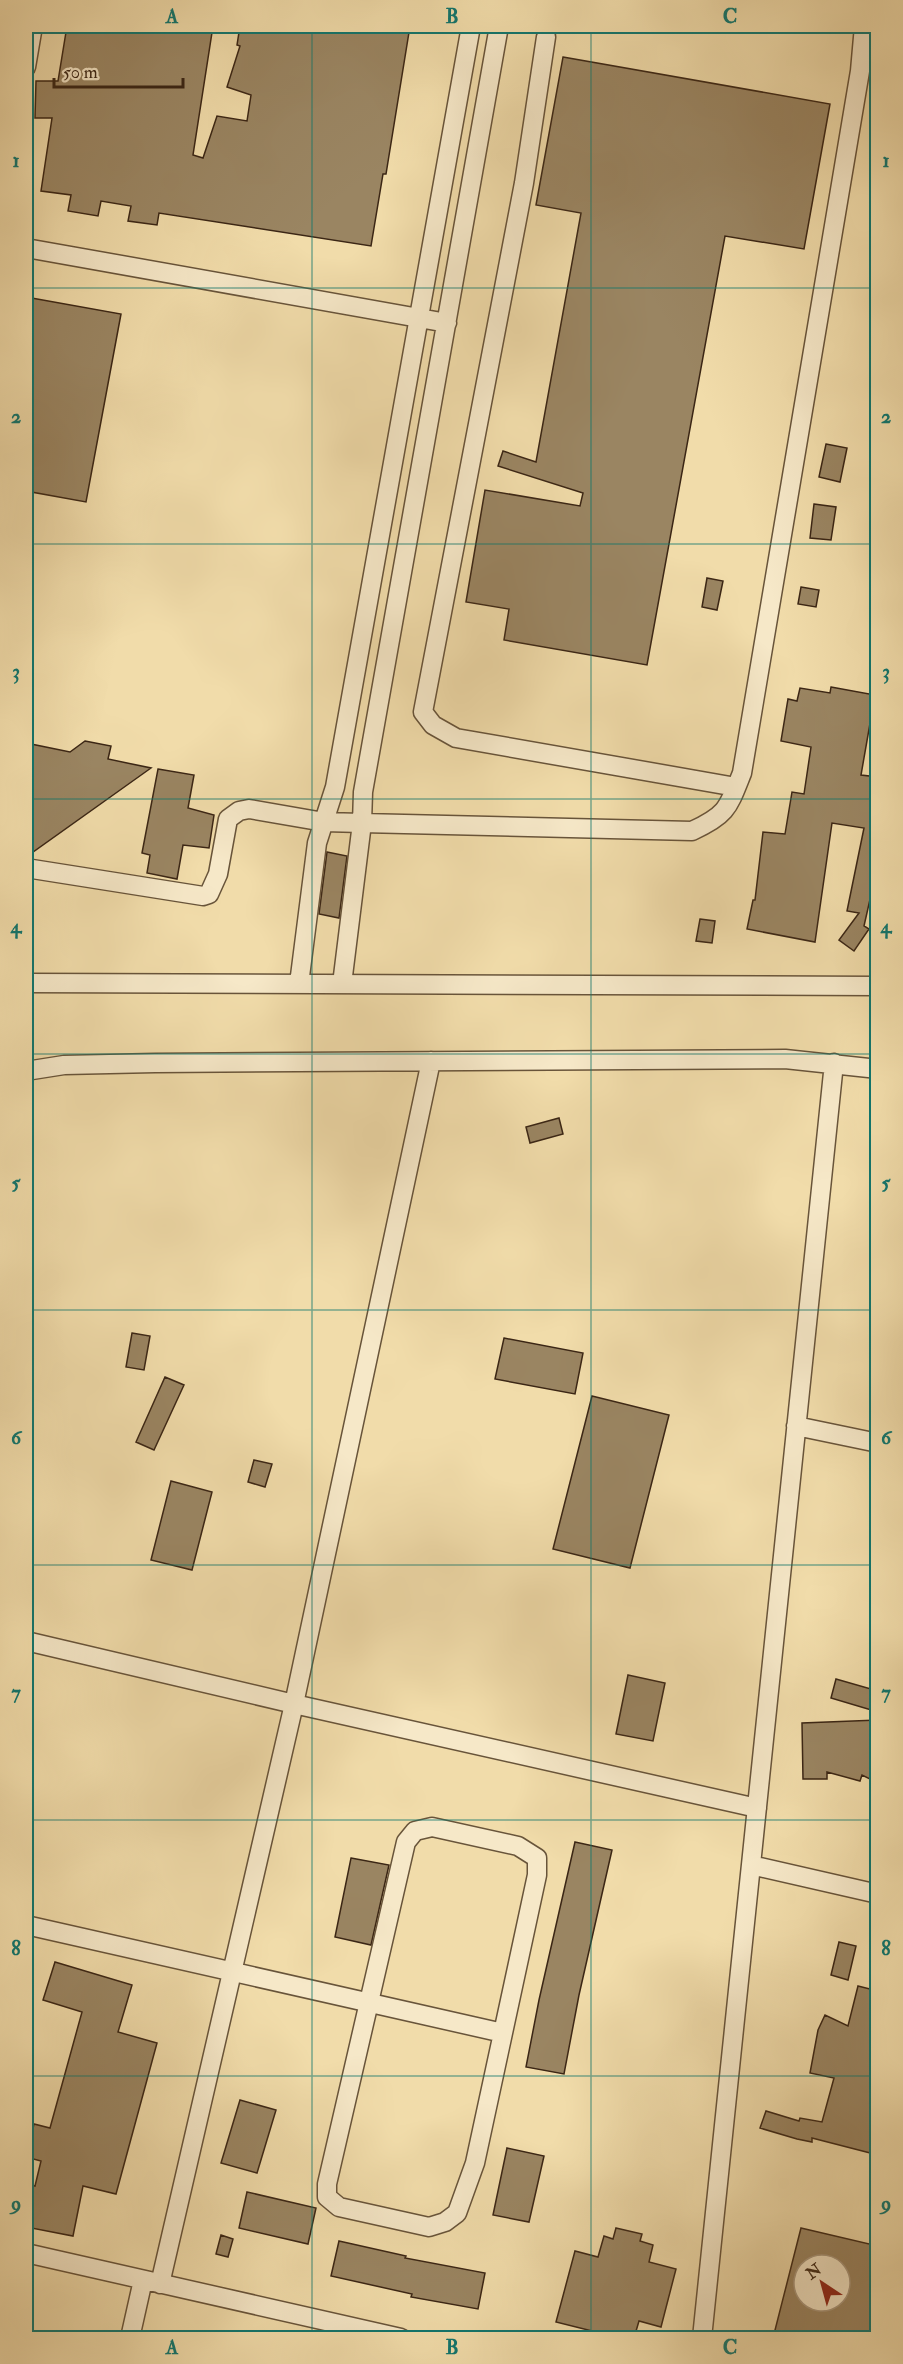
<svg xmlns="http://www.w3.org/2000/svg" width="903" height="2364" viewBox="0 0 903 2364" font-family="'IM FELL Double Pica',serif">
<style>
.building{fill:#9a8562;stroke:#3b2615;stroke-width:1.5;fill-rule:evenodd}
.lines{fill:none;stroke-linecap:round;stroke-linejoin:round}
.minor-casing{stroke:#68543a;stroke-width:21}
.minor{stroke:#f6e8c8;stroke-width:18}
.grid{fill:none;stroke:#0f766e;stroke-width:1.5;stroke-opacity:0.55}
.neatline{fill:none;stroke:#0f766e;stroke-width:2}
.grid-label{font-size:20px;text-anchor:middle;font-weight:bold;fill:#0f766e}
</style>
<rect width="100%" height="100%" fill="#f1dcaa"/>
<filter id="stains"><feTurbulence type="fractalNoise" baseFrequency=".00333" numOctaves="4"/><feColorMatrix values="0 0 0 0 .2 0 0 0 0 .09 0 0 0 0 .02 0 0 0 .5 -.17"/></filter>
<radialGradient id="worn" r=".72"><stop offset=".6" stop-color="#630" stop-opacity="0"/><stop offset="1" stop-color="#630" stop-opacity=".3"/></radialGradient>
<path class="building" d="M67,26H213L193,155L203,158L217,116L247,121L251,95L227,87L240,46L237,45L240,26H410L386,174H383L371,246L159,213L157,225L128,221L131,206L101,201L98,216L68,211L71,195L41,191L52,118H35L36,81H58Z
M563,57L830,104L804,249L725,236L647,665L504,640L509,609L466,602L485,490L580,506L583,493L498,466L503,451L536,462L581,213L536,205Z
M26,297L121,314L86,502L26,491Z
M826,444L847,448L840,482L819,477Z
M814,504L836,507L831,540L810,538Z
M707,578L723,581L717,610L702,607Z
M801,587L819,590L816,607L798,604Z
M831,687L875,695L861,775L878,777V864L864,926L869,929L854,951L839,940L859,913L847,911L864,828L832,823L815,942L747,929L753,900H755L763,832L785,834L792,792L804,794L811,747L781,741L788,699L797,701L800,688L830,693Z
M85,741L111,746L108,759L151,768L26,857V743L70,752Z
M158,769L194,775L188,808L214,815L209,848L183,845L177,879L147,873L150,855L142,853Z
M327,852L347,856L339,918L319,914Z
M700,919L715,921L712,943L696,941Z
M559,1118L563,1134L530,1143L526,1127Z
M132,1333L150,1336L144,1370L126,1367Z
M504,1338L583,1353L575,1394L495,1379Z
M165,1377L184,1385L154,1450L136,1442Z
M592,1396L669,1415L630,1568L553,1549Z
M254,1460L272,1464L265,1487L248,1482Z
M171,1481L212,1492L192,1570L151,1560Z
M628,1675L665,1683L653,1741L616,1734Z
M836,1679L878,1691V1712L831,1698Z
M878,1720V1783L862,1775L860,1781L827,1772V1779H803L802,1723Z
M575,1842L612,1850L579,1995L564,2074L526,2067L539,2000Z
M351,1858L389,1865L371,1945L335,1937Z
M839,1942L856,1946L848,1980L831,1975Z
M55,1962L132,1985L118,2032L157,2043L116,2194L83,2186L73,2236L26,2227V2184L35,2186L41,2161L26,2157L34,2124L50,2128L82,2012L43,2000Z
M858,1986L878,1991V2155L812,2138V2142L797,2139L760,2128L766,2111L799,2121L800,2118L822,2122L834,2078L810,2073L818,2030L825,2015L848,2026Z
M240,2100L276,2110L257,2173L221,2163Z
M507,2148L544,2156L529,2222L493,2215Z
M247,2192L316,2208L308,2244L239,2228Z
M616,2228L642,2234L640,2241L653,2245L649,2262L676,2269L661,2327L639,2321L634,2338H620L556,2322L575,2251L598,2257L604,2236L613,2239Z
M801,2228L878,2246V2338H773ZM804,2265H840V2301H804Z
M221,2235L233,2239L228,2257L216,2254Z
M339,2241L406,2256L405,2258L485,2273L478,2309L411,2297L412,2294L331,2276Z"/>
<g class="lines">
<g class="minor-casing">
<path id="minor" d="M546,37L524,183L423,712L433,725L456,738L736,787
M26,67L33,26
M26,248L447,323
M26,868L203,896L209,894L218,874L228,819L239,811L249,809L324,822L362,823L692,831C727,815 728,808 742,773L860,71L864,26
M26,983L878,986
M299,984L317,843L335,787L471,26
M342,984L362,823L363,792L499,26
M26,1071L64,1065L155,1063L785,1059L878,1069
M796,1426L878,1443
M26,1641L294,1704L757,1808
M432,1827L518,1846L537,1858V1875L475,2163L457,2213L445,2222L429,2227L339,2207L327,2197V2184L406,1842L415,1831Z
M751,1865L878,1894
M26,1925L503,2033
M26,2253L401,2338
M160,2284L294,1704L431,1061
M130,2338L143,2280
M702,2338L834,1063"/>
</g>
<use href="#minor" class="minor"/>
</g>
<path class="grid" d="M312,26V2338M591,26V2338M26,288H878M26,544H878M26,799H878M26,1054H878M26,1310H878M26,1565H878M26,1820H878M26,2076H878"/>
<rect width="903" height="2364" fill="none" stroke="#f1dcaa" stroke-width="66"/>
<g transform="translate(822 2283) rotate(324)"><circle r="28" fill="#f6e8c8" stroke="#ab9a80" stroke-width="1.5"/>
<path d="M0-4.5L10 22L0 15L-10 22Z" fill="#8f2418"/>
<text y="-9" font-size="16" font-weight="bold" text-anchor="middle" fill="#3b2615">N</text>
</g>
<path d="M54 78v9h129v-9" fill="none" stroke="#3b2615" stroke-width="3"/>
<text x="63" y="78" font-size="18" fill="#3b2615" stroke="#f6e8c8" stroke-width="4.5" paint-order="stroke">50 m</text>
<rect x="33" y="33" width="837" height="2298" class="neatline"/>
<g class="grid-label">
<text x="172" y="23">A</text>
<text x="452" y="23">B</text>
<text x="730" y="23">C</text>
<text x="16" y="167">1</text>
<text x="886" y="167">1</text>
<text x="16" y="423">2</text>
<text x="886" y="423">2</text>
<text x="16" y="678">3</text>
<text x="886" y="678">3</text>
<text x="16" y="933">4</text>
<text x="886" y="933">4</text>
<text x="16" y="1189">5</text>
<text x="886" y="1189">5</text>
<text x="16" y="1444">6</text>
<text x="886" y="1444">6</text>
<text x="16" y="1699">7</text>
<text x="886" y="1699">7</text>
<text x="16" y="1955">8</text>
<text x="886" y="1955">8</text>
<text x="16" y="2210">9</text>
<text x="886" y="2210">9</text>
<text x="172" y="2354">A</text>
<text x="452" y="2354">B</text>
<text x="730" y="2354">C</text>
</g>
<rect width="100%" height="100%" filter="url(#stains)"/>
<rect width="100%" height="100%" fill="url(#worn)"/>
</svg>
